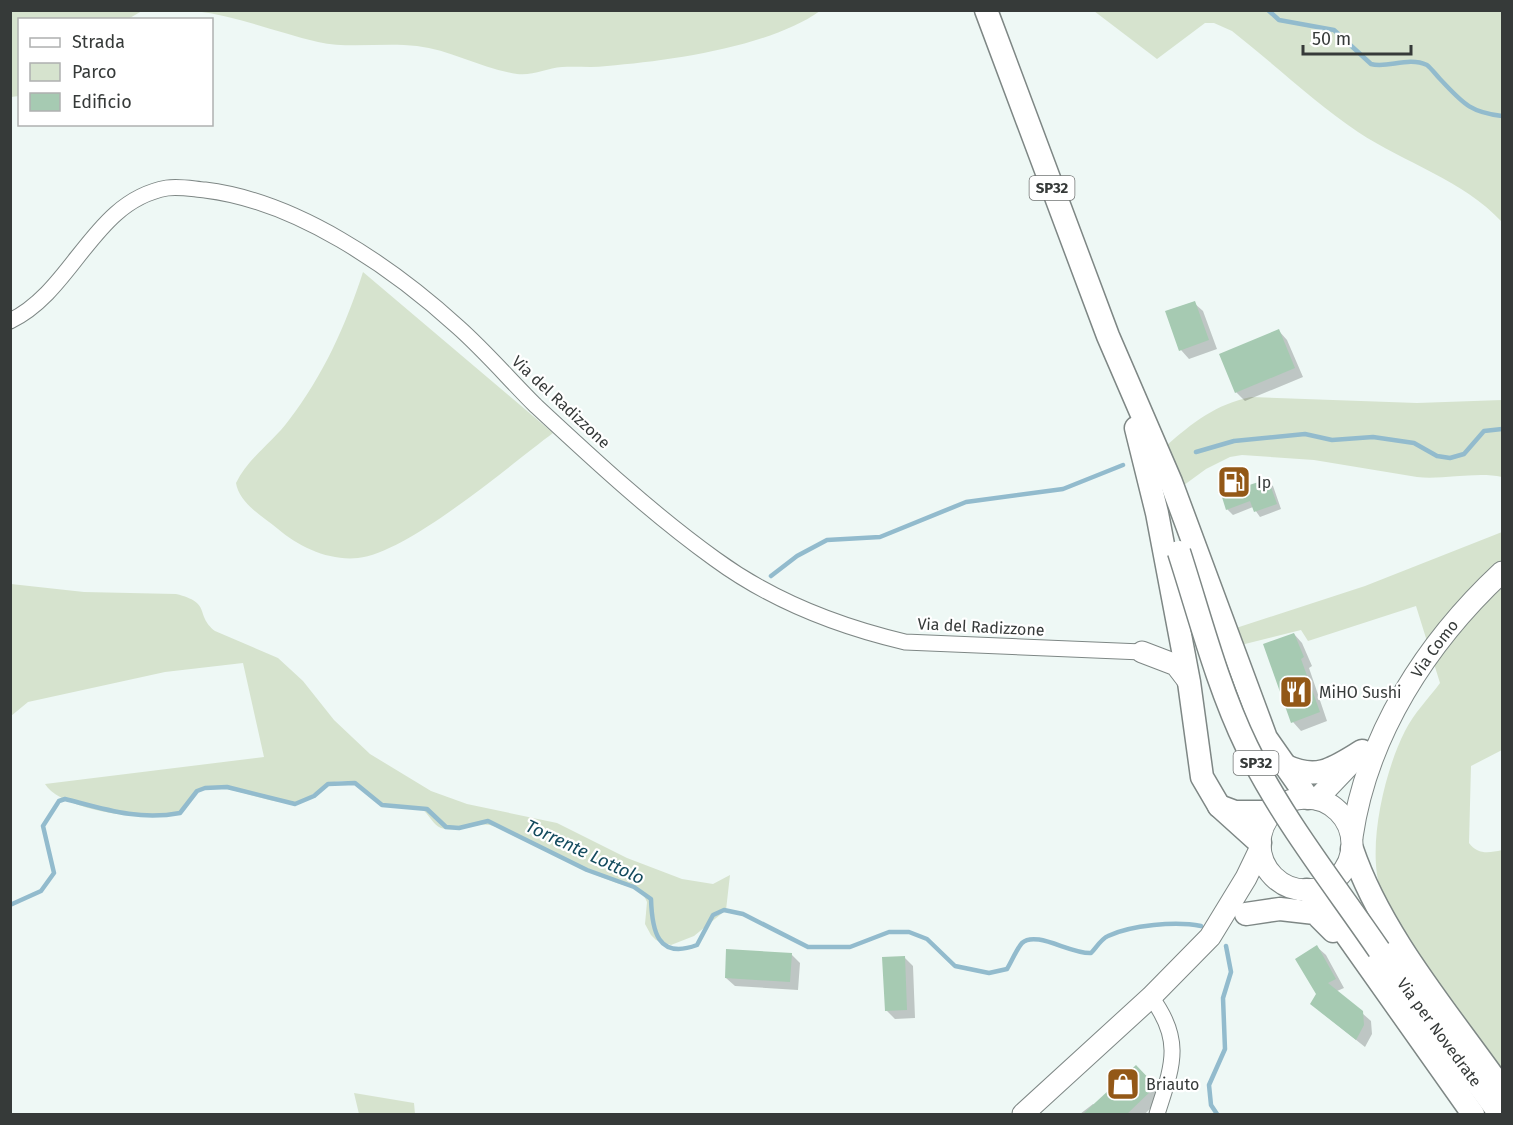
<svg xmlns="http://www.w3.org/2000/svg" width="1513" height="1125" viewBox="0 0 1513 1125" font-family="'Fira Sans',sans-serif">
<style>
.green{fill:#d6e3ce}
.shadow{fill:#0003}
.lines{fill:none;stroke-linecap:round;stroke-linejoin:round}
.stream{stroke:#92bbcd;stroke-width:4.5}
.building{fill:#a6cab2}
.street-casing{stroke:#7e8785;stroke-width:17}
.secondary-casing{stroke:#7e8785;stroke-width:23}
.primary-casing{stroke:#7e8785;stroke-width:25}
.street{stroke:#fff;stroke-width:15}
.secondary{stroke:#fff;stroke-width:21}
.primary{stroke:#fff;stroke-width:22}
.primary-bridge-casing{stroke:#7e8785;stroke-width:25;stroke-linecap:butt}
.primary-bridge{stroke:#fff;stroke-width:22}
.labels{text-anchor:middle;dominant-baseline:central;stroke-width:4.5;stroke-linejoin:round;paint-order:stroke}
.shield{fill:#fff;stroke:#727574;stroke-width:1.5}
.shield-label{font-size:15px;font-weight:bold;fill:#363a39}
.street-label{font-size:16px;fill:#363a39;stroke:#fff}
.poi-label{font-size:16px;fill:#363a39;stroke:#fff;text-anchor:start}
.water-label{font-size:18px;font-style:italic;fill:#144b5e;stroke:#fff}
</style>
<rect width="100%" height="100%" fill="#eef8f5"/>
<path class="green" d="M11,10H142V11L128,19L20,20L19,96L11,97Z
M195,11H820C769,47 670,61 607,66C592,68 577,66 562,67C547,68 533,76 517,74C483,69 451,50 417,46C383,42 350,49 318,42C276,32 237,16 195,11Z
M1094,11H1502V222C1463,180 1405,163 1358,132C1314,102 1274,64 1232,31L1214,23H1205L1157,59Z
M363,272L553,433C510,465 408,553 358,558C329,561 299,547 278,529C263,517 239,503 236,483C248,458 273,442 289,420C323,376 346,325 363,272Z
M1251,397L1417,403L1502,400V477C1477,471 1444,480 1417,477L1314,460L1242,455L1230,457L1206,469L1180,488L1166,446C1192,423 1216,404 1251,397Z
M1502,532V750L1471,766L1469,843C1478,855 1489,853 1502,850V1079C1468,1027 1429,977 1399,922C1394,912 1385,902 1381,891C1366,848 1385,770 1405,731C1414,713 1429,698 1440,683L1416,606L1308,641L1301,630L1237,646L1233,629L1365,586Z
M11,584L84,592L176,594C213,603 194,614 215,631L278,658L303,681L334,720L370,754L431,791L467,804L557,823L627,858L682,879L713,884L730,875L726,910L694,936L671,945L656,940L651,935L645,924L647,902C641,887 628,887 614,882C586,872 558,857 531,844C518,838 504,829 490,825C473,822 455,833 441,828C433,825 429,814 422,809C410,803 394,809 381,804C367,799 360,782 343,781C325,780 314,797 298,802C276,807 238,788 213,787C194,786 192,805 177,812C150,824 60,810 45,784L264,757L243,663L165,672L28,702L11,716Z
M354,1093L414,1103L415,1114H359Z"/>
<path class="shadow" d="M1194,303L1203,311L1217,349L1189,359L1181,350Z
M1279,331L1287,340L1303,377L1245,401L1236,392Z
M1267,481L1273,486L1281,509L1260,517L1253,507L1233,515L1227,509Z
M1294,634L1302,643L1312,666L1309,668L1327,721L1301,731L1293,722Z
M1317,947L1326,955L1344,988L1337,991L1371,1021L1372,1034L1365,1047L1321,1012L1317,994Z
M791,954L800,963L798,990L735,986L726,978Z
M904,957L913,966L915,1018L895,1019L886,1010Z
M1136,1067L1163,1095L1145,1114H1080L1093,1104L1095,1105Z"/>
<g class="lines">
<path class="stream" d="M1268,10L1279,20L1334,30L1371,64C1387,69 1408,56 1427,65C1431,68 1436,75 1440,79C1463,103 1469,112 1502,116
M1196,452L1234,441L1305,434L1332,440L1373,437L1414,443L1437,456L1450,458L1464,454L1484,431L1502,429
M771,576L797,556L827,540L880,537L966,502L1063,489L1123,465
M10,905L41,891L54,873L43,826L59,801L65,799C104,809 139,821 180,813L197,791L205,788L227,787L295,804L314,796L328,784L355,783L382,805L427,809L446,827L459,828L488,821L587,870L634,887L651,899C652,930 657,960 697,945L713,915L724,910L743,914L808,947H850L889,932H909L927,939L955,966L989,973L1007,969C1012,961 1016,950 1022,943C1036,930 1070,954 1091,953C1096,948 1101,939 1108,936C1131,925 1176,921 1201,926
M1217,1114L1211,1105L1209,1085L1225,1049L1223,998L1231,972L1226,946"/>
</g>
<path class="building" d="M1195,301L1209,340L1179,351L1165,311Z
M1279,329L1295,368L1235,393L1219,354Z
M1268,479L1277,504L1254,512L1250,501L1226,510L1221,494Z
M1294,633L1304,657L1301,659L1320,712L1291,723L1263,644Z
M1317,945L1336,979L1328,983L1363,1011L1364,1025L1356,1040L1310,1004L1316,994L1295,959Z
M726,949L792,953L790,982L725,978Z
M905,956L907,1010L885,1011L882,957Z
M1136,1065L1156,1086L1127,1114H1083Z"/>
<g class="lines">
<g class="street-casing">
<path id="street" d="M10,321C74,290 93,201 167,188C179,186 193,189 205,190C296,201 391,266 458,327C485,351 509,379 535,405C592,458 651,513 715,559C771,600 837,626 905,642L1142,652
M1151,997C1184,1041 1172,1067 1157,1114"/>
</g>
<g class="secondary-casing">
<g id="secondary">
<path d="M1142,652L1176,665L1189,682"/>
<circle cx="1306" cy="844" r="46"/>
<path d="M1317,799L1357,757"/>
<path id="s1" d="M1352,837C1367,734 1427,642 1502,572"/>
<path d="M1023,1114L1151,997L1210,937L1246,878L1260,849"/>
</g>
</g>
<g class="primary-casing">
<g id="primary">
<path d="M986,10L1108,336L1171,482L1266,738L1308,798"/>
<path d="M1136,428L1157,513L1189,682L1202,777L1219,806L1260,843"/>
<path d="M1286,766C1318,781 1334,768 1362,751"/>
<path d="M1219,806L1235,812H1273"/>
<path d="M1352,849C1381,935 1450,1015 1502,1089"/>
<path d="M1307,890L1328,909L1473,1114"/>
<path d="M1246,914L1280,909L1315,913L1333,931"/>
<path id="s2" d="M1379,950L1500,1114"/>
</g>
</g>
<use href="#street" class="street"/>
<use href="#secondary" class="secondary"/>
<use href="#primary" class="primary"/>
<g class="primary-bridge-casing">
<path id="primary-bridge" d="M1179,552C1200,617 1217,685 1247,747C1282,819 1334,884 1379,950"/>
</g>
<use href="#primary-bridge" class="primary-bridge"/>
</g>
<defs>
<g id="fuel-square" transform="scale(1.725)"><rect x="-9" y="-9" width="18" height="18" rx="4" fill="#935817" stroke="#fff"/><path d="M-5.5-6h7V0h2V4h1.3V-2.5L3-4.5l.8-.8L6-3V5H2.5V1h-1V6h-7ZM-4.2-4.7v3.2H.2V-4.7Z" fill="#fff"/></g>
<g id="restaurant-square" transform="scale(1.725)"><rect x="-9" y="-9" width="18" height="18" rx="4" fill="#935817" stroke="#fff"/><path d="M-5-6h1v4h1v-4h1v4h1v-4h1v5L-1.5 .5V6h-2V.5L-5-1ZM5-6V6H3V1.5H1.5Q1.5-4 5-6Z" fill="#fff"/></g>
<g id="shop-square" transform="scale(1.725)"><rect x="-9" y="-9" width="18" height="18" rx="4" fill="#935817" stroke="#fff"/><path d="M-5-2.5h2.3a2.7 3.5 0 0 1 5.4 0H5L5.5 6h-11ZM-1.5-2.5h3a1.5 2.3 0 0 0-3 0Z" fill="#fff"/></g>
</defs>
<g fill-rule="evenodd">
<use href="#fuel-square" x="1234" y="482"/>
<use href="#restaurant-square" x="1296" y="692"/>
<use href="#shop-square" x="1123" y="1084"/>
</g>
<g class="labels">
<g class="shield">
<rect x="1029.5" y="176" width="45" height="24" rx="4.5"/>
<rect x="1233.5" y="751" width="45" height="24" rx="4.5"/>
</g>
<g class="shield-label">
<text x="1052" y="188">SP32</text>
<text x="1256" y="763">SP32</text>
</g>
<g class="street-label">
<text transform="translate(561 402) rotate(43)">Via del Radizzone</text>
<text transform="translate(981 627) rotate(3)">Via del Radizzone</text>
<text stroke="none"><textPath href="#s1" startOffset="208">Via Como</textPath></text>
<text stroke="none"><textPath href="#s2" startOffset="102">Via per Novedrate</textPath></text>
</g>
<g class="poi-label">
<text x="1257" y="482">Ip</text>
<text x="1319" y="692">MiHO Sushi</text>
<text x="1146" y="1084">Briauto</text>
</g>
<g class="water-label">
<text transform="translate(585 852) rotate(25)">Torrente Lottolo</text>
</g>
</g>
<rect width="1513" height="1125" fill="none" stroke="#363a39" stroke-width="24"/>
<rect x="18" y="18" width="195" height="108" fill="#ffffff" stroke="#afb0b0" stroke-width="1.5"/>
<rect x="30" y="38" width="30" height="9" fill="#ffffff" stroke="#afb0b0" stroke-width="1.5"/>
<text x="72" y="48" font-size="18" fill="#363a39">Strada</text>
<rect x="30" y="63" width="30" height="18" fill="#d6e3ce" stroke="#afb0b0" stroke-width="1.5"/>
<text x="72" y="78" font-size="18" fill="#363a39">Parco</text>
<rect x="30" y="93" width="30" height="18" fill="#a6cab2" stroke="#afb0b0" stroke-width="1.5"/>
<text x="72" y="108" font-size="18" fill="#363a39">Edificio</text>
<path d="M1303 45v9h108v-9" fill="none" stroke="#363a39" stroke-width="3"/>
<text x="1312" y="45" font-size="18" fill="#363a39" stroke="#ffffff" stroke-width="4.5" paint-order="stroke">50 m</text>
</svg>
